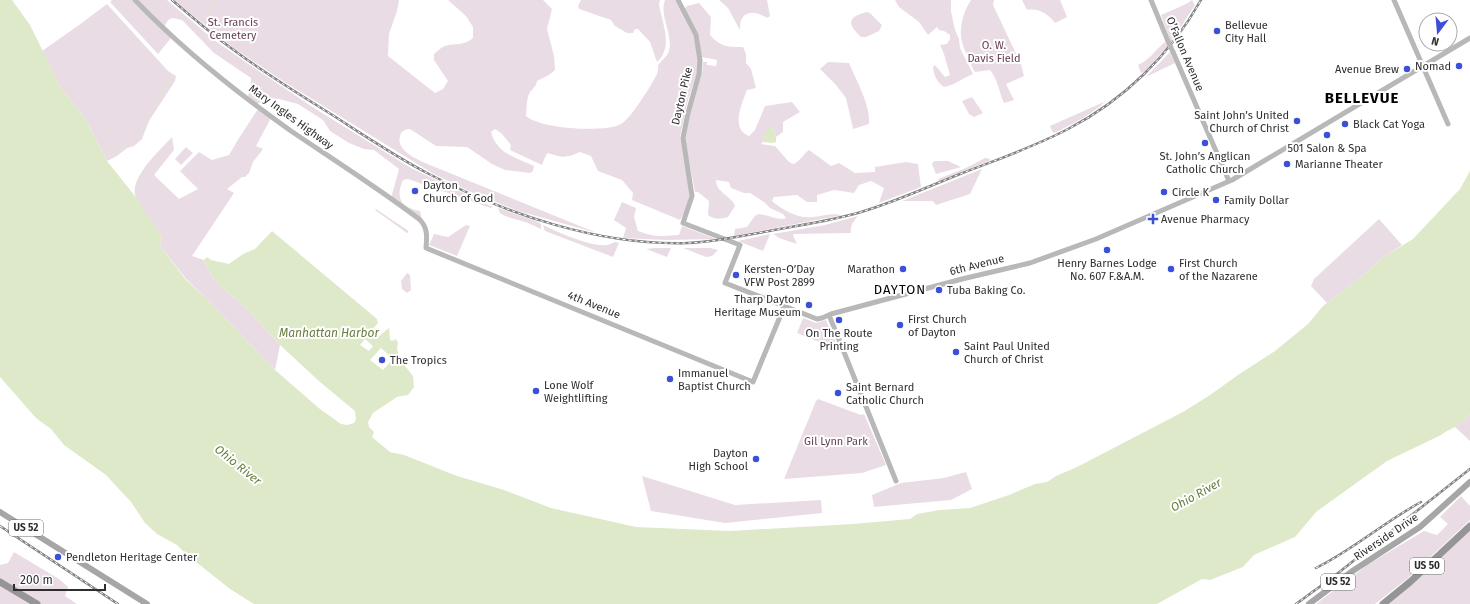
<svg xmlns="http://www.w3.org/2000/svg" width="1470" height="604" viewBox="0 0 1470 604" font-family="'Fira Sans',sans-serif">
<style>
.green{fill:#eadce5}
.water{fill:#dee9ca}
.pier{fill:#fff}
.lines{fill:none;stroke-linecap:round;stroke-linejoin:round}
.stream{stroke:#dee9ca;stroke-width:1}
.secondary{stroke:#b8b8b8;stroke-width:5}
.primary{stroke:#a6a6a6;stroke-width:6}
.highway{stroke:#959595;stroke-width:7}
.rail-casing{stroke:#838383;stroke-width:2.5}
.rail{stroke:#fff;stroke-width:1;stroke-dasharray:3;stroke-linecap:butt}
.secondary-bridge{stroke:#b8b8b8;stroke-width:5}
.poi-dot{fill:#3b4fd9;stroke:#fff;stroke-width:1.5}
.labels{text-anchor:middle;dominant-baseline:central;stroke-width:4;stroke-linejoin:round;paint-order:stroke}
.shield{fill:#fff;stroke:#6d6d6d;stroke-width:1}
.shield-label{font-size:10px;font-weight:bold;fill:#2e2e2e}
.park-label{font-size:11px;fill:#663e53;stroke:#fff}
.poi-label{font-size:11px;fill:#2e2e2e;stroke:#fff;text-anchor:start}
.street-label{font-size:11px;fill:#2e2e2e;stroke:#fff}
.water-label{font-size:12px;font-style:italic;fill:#687e3c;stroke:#fff}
.quarter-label{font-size:13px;letter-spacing:1px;fill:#000;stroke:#fff}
.district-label{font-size:15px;font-weight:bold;letter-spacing:1px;fill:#000;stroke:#fff}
</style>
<rect width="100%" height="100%" fill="#fff"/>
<path class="green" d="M112,0H133L171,38L158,54L110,2Z
M137,0H167L214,40L247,63L314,108L411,168L493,207L491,208L408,179L403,180C395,198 401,208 420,211L422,220L391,198L399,169L374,150L364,149L349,143L330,131L323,120L298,104L279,99L269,98L257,104L248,97L251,82V78L214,53L182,20L173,18L168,20L164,28Z
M174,0H398L399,1L397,11L389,34L388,56L435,93L443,89L448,81L434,60V54C437,52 441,47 445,46C455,43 464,46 473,38V27L466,16L448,0H543L552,9L547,29L554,56L555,70L549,75L537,81C536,87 533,88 530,92C526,99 527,108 526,116C541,129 604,133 621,124C629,121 653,83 657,74C658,72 658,68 658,66C660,61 667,57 669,51C673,33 659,16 665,0H675L694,37L698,56V70L688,100L680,137L690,190C689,201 686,211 680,220L632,200L633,193L622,180L598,171L591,156L580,152C567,158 562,158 548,153L546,155L542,165L510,150L511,145L501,133L495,129L491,132C496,153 516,158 534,166L533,171L530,173L505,170L492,164L467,147L436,146L410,129C405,129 401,131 400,136C396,150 415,158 425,163L597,233L518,211L471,192L432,173L286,83L235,49Z
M581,0H660L659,4C662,23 674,47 657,62L650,42L638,29H635L633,33H627L615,26L611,20L579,9L578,6Z
M719,0H767L770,16L767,18C753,9 739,11 740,30L728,8Z
M895,0H951V11L955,30L959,39L960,48L973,74C963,78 955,85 944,87C938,84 933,74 933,67L935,65L945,77L950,75L944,54L940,45L947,44L950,39V35L944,31L939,30L937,27L928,35L919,22L899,7Z
M971,0H994L993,5L1021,64L1024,76L1006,84L1014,100L1004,103C999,92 998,80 990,70L975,72L972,67C969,58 962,47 961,37C960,25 964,10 971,0Z
M1022,0H1060L1067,17L1055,23C1048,14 1039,8 1027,10Z
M1192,0L1195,5L1171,42L1161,15C1171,10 1184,6 1192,0Z
M699,3L711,17L710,35C721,47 727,47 743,47L746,54V63L751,69L756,88L747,90C742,104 730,129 749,136L755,130L765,106L792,102L800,112L783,122V132L776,137L773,128L763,138V142L761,144L775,146L789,162L793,164C800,162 803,154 809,150L831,166L839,163L855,173L875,172V167L906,162L918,164L921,187L879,203L884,188L871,181L859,185L854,193L834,190L817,195V202H807L797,195L774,197L772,201C783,210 798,219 813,217C824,216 831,213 842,215L734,236L735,229L747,227C750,223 752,219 755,216C761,210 777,222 786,218L783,214L770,208L764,202L750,193H744L731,188L729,182L716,180C716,193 732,196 735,206L728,217C720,219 715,220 708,215L709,201L698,192H695L685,140L690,113L702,72L703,62H707V65L716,66L717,60L702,57L697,34L684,9L687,6Z
M107,4L168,71L176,76L175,81L149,121L142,139L134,146L127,148L117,156L107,161L85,118L61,88L42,51L79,25Z
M867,12L870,13L882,25L879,31L866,37H861C847,24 847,17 867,12Z
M1165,42L1168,46L1144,72L1141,73L1138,65C1152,58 1153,52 1165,42Z
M1170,52L1175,63L1146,77Z
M828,62L849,63C856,80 871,106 869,124L853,129L846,98L836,85L820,69Z
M972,97L983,113L974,117L969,114L962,101Z
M1104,102C1099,110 1063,130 1053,133L1050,126Z
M258,109L271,118L256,146L263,149L253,162L249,173L245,177H242L227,189L234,193L192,256L204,260L213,279L248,310L280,345L275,370L205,297L187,280L160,246L162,237C157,229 137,202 135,195C131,176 160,150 172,137L174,150L154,175L179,199L198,189L180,171L199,152L212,160L229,155L239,138Z
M186,147L193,153L181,165L175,159Z
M985,158H987L991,160L939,181L938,179L966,168Z
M934,161H948L961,167L936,174L932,164Z
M982,169L970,194L936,205L933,201H902Z
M622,202L636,208L634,217L638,231C657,238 660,236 679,235L682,226L716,239L666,240L623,238L626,228L614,220Z
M498,208L536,221L541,224V229L528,223L505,216L500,213Z
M376,209L407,230L409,232L407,233L375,210Z
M858,216C853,222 850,225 851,233L794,234L793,235L797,244L779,238L773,234L825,225Z
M1379,219L1402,245L1385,256L1361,277L1327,303L1311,286L1314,279Z
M466,225L470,226L457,256L429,245L434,234L448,237Z
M543,225C557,232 591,247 606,245C609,245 612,243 615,242L619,243L613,257L545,231Z
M770,234L763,251L738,241Z
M655,248H671L667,257L646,249Z
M683,248H710L718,250L712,256L706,257Z
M407,273L410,275L411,290L407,293L402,289L401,281Z
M803,318L816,323L826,320L839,350L797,333Z
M818,399L861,415L864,414L886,465L862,473L784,479L816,401Z
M1470,415V441L1455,427Z
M966,472L972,489L951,500L874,507L872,495L901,483L944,478Z
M642,476L735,505L821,500L822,513L725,523L651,511Z
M1461,496L1470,506V520L1407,579L1375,604H1316L1367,565L1424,531L1437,535L1448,524L1440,517Z
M1470,526V604H1383Z
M14,552L59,579L68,587L65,596L77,604H0V565L8,563Z"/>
<path class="water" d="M0,0H12L30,25L61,88L85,118L107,161L135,196L162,237L160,246L186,280L205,297L275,370L320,409L341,424L347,425L354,423L356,419L355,411L320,382L280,345L248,310L213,279L204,260L207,257L211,260L229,264L243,254L255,249L272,231L377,319L378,323L371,331L378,337L389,328L390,340L392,341L396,339L398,343L397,348L399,358L413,376L414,387L408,395L397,397L373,413L368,422L369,427L374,432L372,437L390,452L404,455L457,476L504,490L551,508L636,527L730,531L853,524L910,519L917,514L940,510L970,508L1009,495L1035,484L1047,482L1056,476L1077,467L1183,412L1210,395L1238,375L1275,351L1308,324L1323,306L1361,277L1385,256L1413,239L1460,189L1470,171V415L1455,427L1447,431L1441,435L1387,461L1316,512L1295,537L1254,555L1243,567L1210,580L1202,579L1157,604H254L230,589L186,554L177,545L157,534L145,523L131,502L106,475L64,445L51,429L36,418L0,377Z
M768,128H773L776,137V142L772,143L763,142V138Z"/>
<path class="pier" d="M365,339L373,346L369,351L360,345Z
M381,348L393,359L383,370L370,360Z"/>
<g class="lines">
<path class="stream" d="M205,18L216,0
M103,155L120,147L142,127L172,75"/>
<path class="secondary" d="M135,0C182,49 236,92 291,131C334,160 378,188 419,219C428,227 427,237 426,248L753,382L784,307
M678,0L696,35L700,60L699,74L688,113L683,138L692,196L683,223L740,245L725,283L817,319L822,318L831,314L962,279L1030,263L1096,239L1232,180L1470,38
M1151,0L1168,41
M1394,0L1448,124
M1173,52L1229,181
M829,315L896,481"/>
<path class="primary" d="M0,512L147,604
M1309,604L1354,570L1420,527L1470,482"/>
<path class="highway" d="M0,582L37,604
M1383,604L1410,582L1470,526"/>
<g class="rail-casing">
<path id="rail" d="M172,0C191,16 210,33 231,48C264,73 299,94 334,116C365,136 396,157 429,174C506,214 600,246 688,243C715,242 742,236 769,231C800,225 831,221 861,212C895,202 927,187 960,174C996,160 1034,147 1068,129C1124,100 1170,55 1201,0
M0,526L118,604
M1316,568C1353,550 1384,522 1421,502
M1296,604L1333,577L1470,469"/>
</g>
<use href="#rail" class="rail"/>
<path class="secondary-bridge" d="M1168,41L1173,52"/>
</g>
<g class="poi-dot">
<circle cx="1217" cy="31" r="4"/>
<circle cx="1459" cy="66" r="4"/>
<circle cx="1407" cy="69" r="4"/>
<circle cx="1297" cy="121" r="4"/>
<circle cx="1345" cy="124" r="4"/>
<circle cx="1327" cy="135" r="4"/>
<circle cx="1205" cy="143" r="4"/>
<circle cx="1287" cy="164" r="4"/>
<circle cx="415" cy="191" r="4"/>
<circle cx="1164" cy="192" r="4"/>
<circle cx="1216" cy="200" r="4"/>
<path d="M1151 213h4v4h4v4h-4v4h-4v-4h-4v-4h4z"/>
<circle cx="1107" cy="250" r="4"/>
<circle cx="903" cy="269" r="4"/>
<circle cx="1171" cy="269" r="4"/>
<circle cx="736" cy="275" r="4"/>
<circle cx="939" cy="290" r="4"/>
<circle cx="809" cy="305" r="4"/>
<circle cx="839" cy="320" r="4"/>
<circle cx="900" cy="325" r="4"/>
<circle cx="956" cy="352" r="4"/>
<circle cx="382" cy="360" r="4"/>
<circle cx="670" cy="379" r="4"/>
<circle cx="536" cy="391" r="4"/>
<circle cx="838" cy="393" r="4"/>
<circle cx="756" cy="459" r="4"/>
<circle cx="58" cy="557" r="4"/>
</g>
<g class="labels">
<g class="shield">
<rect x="9" y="520" width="34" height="16" rx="3"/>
<rect x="1410" y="558" width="34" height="16" rx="3"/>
<rect x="1321" y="574" width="34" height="16" rx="3"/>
</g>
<g class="shield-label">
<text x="26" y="528">US 52</text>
<text x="1427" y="566">US 50</text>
<text x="1338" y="582">US 52</text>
</g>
<g class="park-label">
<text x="233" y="22">St. Francis<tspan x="233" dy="13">Cemetery</tspan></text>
<text x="994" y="45">O. W.<tspan x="994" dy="13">Davis Field</tspan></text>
<text x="836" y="441">Gil Lynn Park</text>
</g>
<g class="poi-label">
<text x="1225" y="25">Bellevue<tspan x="1225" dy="13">City Hall</tspan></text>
<text x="1451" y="66" text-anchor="end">Nomad</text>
<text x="1399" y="69" text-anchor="end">Avenue Brew</text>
<text x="1289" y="115" text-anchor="end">Saint John’s United<tspan x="1289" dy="13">Church of Christ</tspan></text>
<text x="1353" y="124">Black Cat Yoga</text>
<text x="1327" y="148" text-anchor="middle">501 Salon &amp; Spa</text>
<text x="1205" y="156" text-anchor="middle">St. John’s Anglican<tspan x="1205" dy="13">Catholic Church</tspan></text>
<text x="1295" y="164">Marianne Theater</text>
<text x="423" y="185">Dayton<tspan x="423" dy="13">Church of God</tspan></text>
<text x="1172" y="192">Circle K</text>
<text x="1224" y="200">Family Dollar</text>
<text x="1161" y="219">Avenue Pharmacy</text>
<text x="1107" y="263" text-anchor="middle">Henry Barnes Lodge<tspan x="1107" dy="13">No. 607 F.&amp;A.M.</tspan></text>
<text x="1179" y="263">First Church<tspan x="1179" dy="13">of the Nazarene</tspan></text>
<text x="744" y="269">Kersten-O’Day<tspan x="744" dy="13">VFW Post 2899</tspan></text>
<text x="895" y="269" text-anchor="end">Marathon</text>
<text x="947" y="290">Tuba Baking Co.</text>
<text x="801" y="299" text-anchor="end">Tharp Dayton<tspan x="801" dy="13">Heritage Museum</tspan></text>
<text x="908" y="319">First Church<tspan x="908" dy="13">of Dayton</tspan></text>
<text x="839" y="333" text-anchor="middle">On The Route<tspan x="839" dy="13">Printing</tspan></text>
<text x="964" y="346">Saint Paul United<tspan x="964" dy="13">Church of Christ</tspan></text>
<text x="390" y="360">The Tropics</text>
<text x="678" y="373">Immanuel<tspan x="678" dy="13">Baptist Church</tspan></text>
<text x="544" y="385">Lone Wolf<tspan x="544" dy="13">Weightlifting</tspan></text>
<text x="846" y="387">Saint Bernard<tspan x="846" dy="13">Catholic Church</tspan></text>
<text x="748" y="453" text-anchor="end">Dayton<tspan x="748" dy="13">High School</tspan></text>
<text x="66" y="557">Pendleton Heritage Center</text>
</g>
<g class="street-label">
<text transform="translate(1185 54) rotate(67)">O’Fallon Avenue</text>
<text transform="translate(682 96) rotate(-77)">Dayton Pike</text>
<text transform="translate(291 117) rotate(36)">Mary Ingles Highway</text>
<text transform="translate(977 265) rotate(-14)">6th Avenue</text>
<text transform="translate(594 305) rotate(22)">4th Avenue</text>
<text transform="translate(1386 537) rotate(-34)">Riverside Drive</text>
</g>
<g class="water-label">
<text x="329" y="333">Manhattan Harbor</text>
<text transform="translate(238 465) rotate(39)">Ohio River</text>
<text transform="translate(1196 495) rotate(-29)">Ohio River</text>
</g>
<g class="quarter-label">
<text x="900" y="289">DAYTON</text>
</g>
<g class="district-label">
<text x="1362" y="98">BELLEVUE</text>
</g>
</g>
<g transform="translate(1438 32) rotate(196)"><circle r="19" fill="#ffffff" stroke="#ababab"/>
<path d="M0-3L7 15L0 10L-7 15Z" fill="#3b4fd9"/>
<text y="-6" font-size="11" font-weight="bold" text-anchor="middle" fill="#2e2e2e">N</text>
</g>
<path d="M14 584v6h91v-6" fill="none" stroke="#2e2e2e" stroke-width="2"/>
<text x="20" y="584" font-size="12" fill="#2e2e2e" stroke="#ffffff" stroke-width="3" paint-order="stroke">200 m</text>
</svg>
